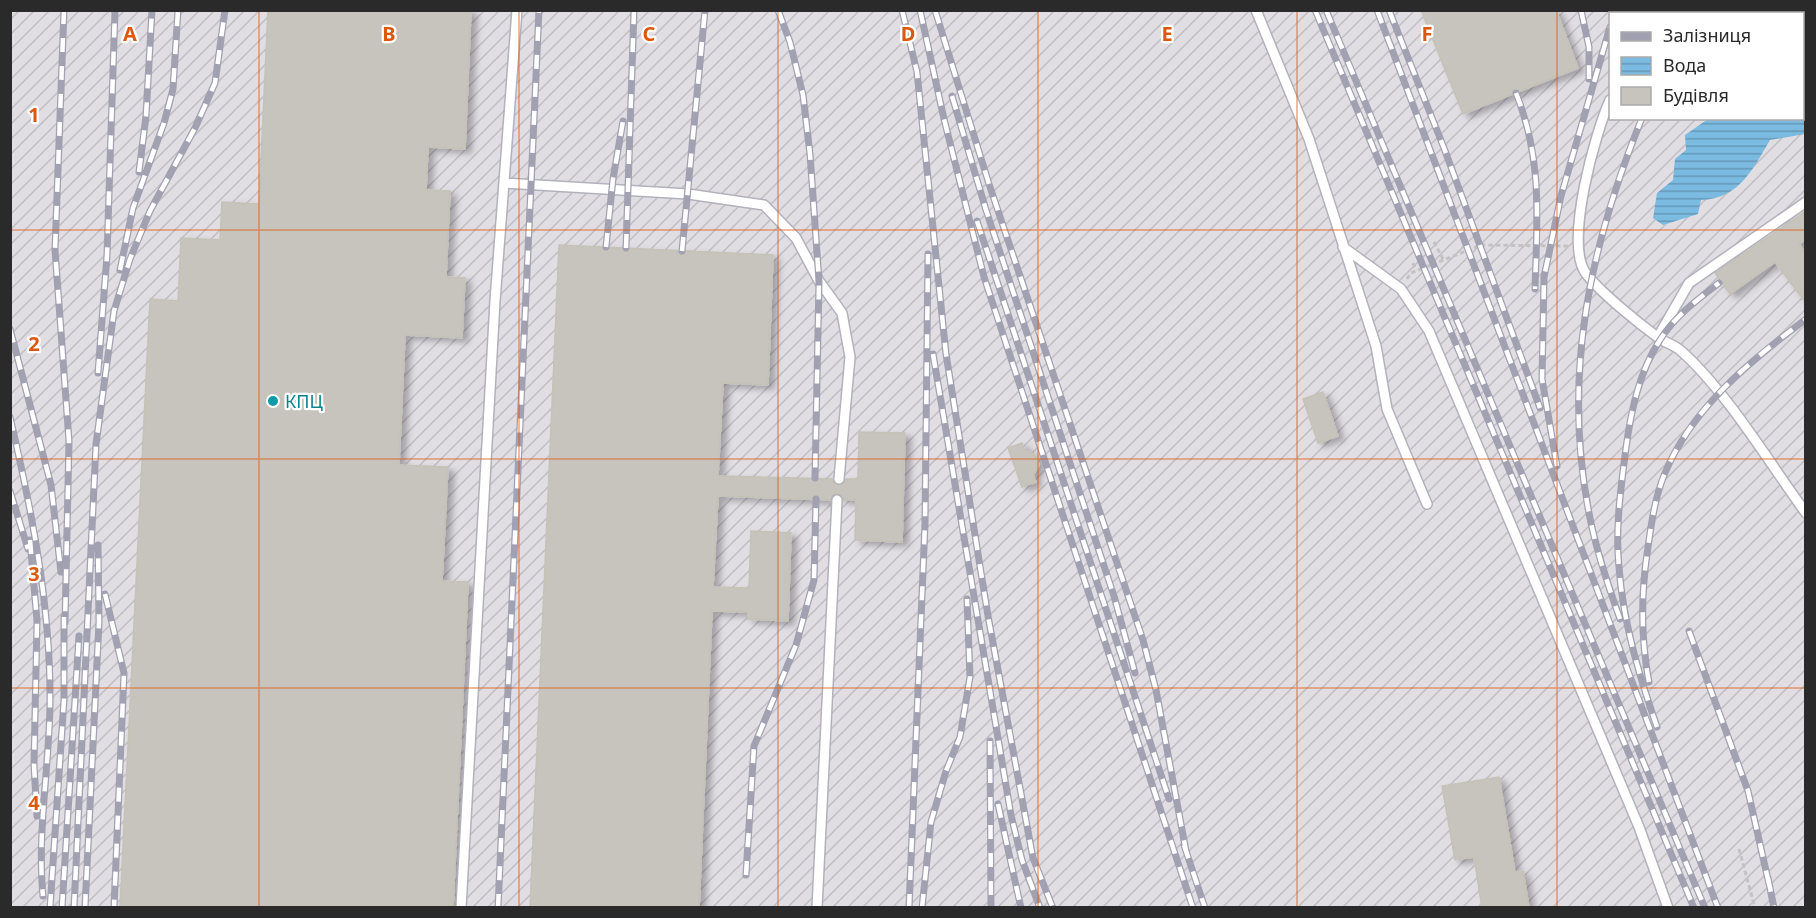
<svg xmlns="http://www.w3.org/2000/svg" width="1816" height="918" viewBox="0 0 1816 918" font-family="'Noto Sans',sans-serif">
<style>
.industrial{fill:url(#industrial-furrows);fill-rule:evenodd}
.water{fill:url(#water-rules)}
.building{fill:#c6c4bc;stroke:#c5c2b7;stroke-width:1.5;filter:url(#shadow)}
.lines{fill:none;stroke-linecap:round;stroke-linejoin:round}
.service-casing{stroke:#b1b2bc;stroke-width:12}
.path{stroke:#c3c3c3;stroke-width:3;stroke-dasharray:4.5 3;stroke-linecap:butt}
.service{stroke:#fff;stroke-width:9}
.rail-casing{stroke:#a1a1b2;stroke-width:7}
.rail{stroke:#fff;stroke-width:4.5;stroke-dasharray:14;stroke-linecap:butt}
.grid{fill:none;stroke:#de570e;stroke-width:1.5;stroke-opacity:0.55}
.culture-dot{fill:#0f9aa8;stroke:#fff;stroke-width:2}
.labels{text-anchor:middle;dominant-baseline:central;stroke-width:4.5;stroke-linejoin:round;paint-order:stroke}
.culture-label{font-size:18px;fill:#0d838f;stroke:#fff;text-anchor:start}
.grid-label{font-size:20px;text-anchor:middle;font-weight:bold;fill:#de570e;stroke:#fff;stroke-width:4.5;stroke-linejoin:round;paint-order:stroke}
</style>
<defs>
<pattern id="industrial-furrows" width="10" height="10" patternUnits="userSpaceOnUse" patternTransform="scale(1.5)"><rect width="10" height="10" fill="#e0dde3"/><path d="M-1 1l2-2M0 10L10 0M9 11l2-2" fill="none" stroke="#c0bec3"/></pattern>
<pattern id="water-rules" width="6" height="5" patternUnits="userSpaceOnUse" patternTransform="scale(1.5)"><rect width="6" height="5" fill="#7cbbe1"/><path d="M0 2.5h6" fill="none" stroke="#6698b7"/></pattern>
<filter id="shadow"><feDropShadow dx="6" dy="4" stdDeviation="3" flood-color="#0004"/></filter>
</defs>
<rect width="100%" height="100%" fill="#eae6dd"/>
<path class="industrial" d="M11,11H1805V907H11ZM1610,14H1802V118H1610Z"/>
<path class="water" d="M1803,65L1806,66L1805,134L1770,140C1753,169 1739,199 1701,200L1698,214L1663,225L1653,218L1657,193L1673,180L1675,159L1686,150L1685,135L1708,119L1802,118Z"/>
<path class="building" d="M268,10H471L465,149L428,147L426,190L450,191L446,277L465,278L462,338L405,335L399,465L448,467L442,581L468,582L453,908H120L150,299L178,301L181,238L220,240L222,202L259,204Z
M1421,10H1556L1578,68L1463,114Z
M1806,211V239L1799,244L1806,254V303L1775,262L1730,294L1715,273Z
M559,245L773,255L768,385L723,383L718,476L832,479L835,484L841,485L846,479H858L859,432L905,433L902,542L855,540L856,500H844L838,493L833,494L830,500L718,496L713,587L749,588L751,531L791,533L788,621L748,619V612L712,611L699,908H530Z
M1323,392L1338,436L1318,443L1303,399Z
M1022,443L1024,449L1036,456L1039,465L1033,475L1036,482L1022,487L1008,448Z
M1499,777L1515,872L1523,871L1529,908H1482L1474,857L1455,860L1442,786Z"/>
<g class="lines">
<g class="service-casing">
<path id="service" d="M1256,10L1309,139L1376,346L1387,409L1427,504
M1652,14L1653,10
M1610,100C1595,133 1565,241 1585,272C1598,291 1641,325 1660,339C1667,343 1674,345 1680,350C1725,389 1770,464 1806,513
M504,183L688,194L764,205L796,238L819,281L842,313L850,357L839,479
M1343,247L1401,289L1429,331L1639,827L1668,908
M1658,337L1689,283L1806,202
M461,908L495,301L517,10
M817,908L837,500"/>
</g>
<path class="path" d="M1673,14L1675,10
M1434,242L1443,259
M1413,263L1416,270
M1407,279L1411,273L1481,245L1568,246
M1739,849L1755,908"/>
<use href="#service" class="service"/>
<g class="rail-casing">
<path id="rail" d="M64,10L55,250L69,441L65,623
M778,10L790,42L803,95L810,154L819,281L815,478
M902,10L917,72L946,354L988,616L1033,858L1053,908
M920,10L944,119L984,277L1193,908
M935,10L989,184L1143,640L1156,690L1186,851
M1315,10L1694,908
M1326,10L1705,908
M1377,10L1718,908
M1389,10L1444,148L1540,408
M1581,10L1589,47V79
M1623,14L1625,10
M1700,14L1703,10
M1516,93C1543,161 1537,218 1535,289
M952,96L986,210L1114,596L1135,673
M139,172L146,116L152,10
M977,221L1169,799
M606,247L613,179L623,121
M626,248L634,10
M682,251L705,10
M120,270L133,208L164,123L173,89L178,10
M10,329L51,485L61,572
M933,354L1011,815L1022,860L1040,908
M98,373L107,255L115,10
M10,417C32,512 51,607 50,705C49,769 37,833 43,896
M1557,466L1542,379L1544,277L1561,196L1610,27
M10,491L28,549
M30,540L37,621L34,765L37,816
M105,594L124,673L114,908
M1620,619C1609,588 1598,556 1591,523C1561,381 1588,251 1642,118
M1689,631L1748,791L1769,884
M1649,682C1641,640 1641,596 1647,554C1651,527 1654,499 1665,473C1692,408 1750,361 1806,319
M1657,727C1639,675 1623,622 1619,567C1615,528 1621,487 1626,448C1631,411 1639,372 1660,340C1675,316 1697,300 1719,283
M990,741L991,908
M998,804L1021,908
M1184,845L1205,908
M746,875L754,746L796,645L814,580L816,499
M1768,878L1774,908
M50,908L64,700V617
M62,908L79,636
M74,908L96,444L114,311L130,259L150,211L195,128L215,83L225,10
M85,908L99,622L98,545
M498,908L539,10
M909,908L925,523L928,254
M922,908L931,822L946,771L960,737L970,677L967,599"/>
</g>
<use href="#rail" class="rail"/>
</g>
<path class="grid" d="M259,10V908M519,10V908M778,10V908M1038,10V908M1297,10V908M1557,10V908M10,230H1806M10,459H1806M10,688H1806"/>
<circle class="culture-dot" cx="273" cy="401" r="6"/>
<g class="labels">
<g class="culture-label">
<text x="285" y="401">КПЦ</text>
</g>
</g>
<g class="grid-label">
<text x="130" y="41">A</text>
<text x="389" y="41">B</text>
<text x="649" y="41">C</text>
<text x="908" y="41">D</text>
<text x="1167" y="41">E</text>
<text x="1427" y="41">F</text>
<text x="34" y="122">1</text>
<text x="34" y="351">2</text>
<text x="34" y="581">3</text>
<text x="34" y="810">4</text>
</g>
<rect width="1816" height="918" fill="none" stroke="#2a2a2a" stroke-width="24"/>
<rect x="1609" y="12" width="195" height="108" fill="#ffffff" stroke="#aaaaaa" stroke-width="1.5"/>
<rect x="1621" y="32" width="30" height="9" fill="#a1a1b2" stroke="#aaaaaa" stroke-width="1.5"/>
<text x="1663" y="42" font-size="18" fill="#2a2a2a">Залізниця</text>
<rect x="1621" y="57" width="30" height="18" fill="url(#water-rules)" stroke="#aaaaaa" stroke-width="1.5"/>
<text x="1663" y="72" font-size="18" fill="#2a2a2a">Вода</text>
<rect x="1621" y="87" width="30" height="18" fill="#c6c4bc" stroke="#aaaaaa" stroke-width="1.5"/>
<text x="1663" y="102" font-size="18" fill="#2a2a2a">Будівля</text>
</svg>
